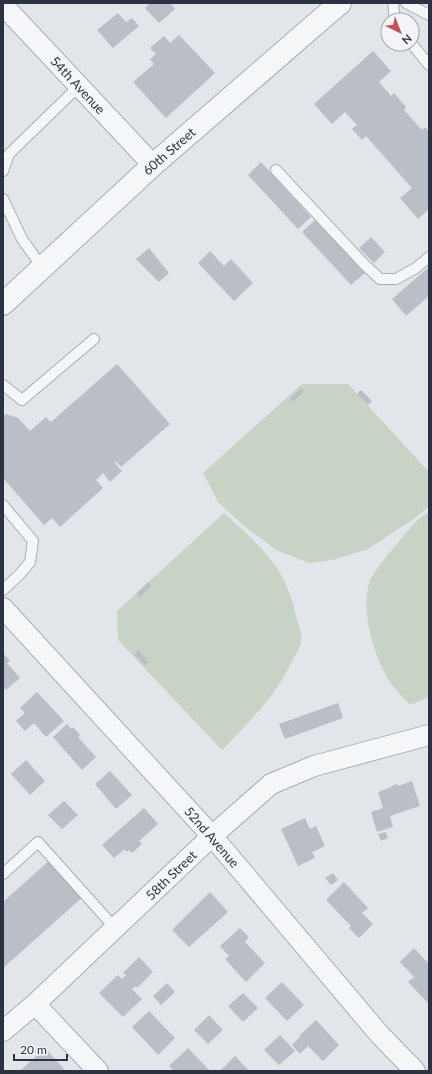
<svg xmlns="http://www.w3.org/2000/svg" width="432" height="1074" viewBox="0 0 432 1074" font-family="Lato,sans-serif">
<style>
.green{fill:#c7d3c4}
.building{fill:#babec6}
.lines{fill:none;stroke-linecap:round;stroke-linejoin:round}
.service-casing{stroke:#a7acb4;stroke-width:12}
.minor-casing{stroke:#a7acb4;stroke-width:22}
.tertiary-casing{stroke:#a7acb4;stroke-width:24}
.service{stroke:#f5f6f8;stroke-width:10}
.minor{stroke:#f5f6f8;stroke-width:20}
.tertiary{stroke:#f5f6f8;stroke-width:22}
.labels{text-anchor:middle;dominant-baseline:central;stroke-width:3;stroke-linejoin:round;paint-order:stroke}
.street-label{font-size:13px;fill:#2b3241;stroke:#f2f4f7}
</style>
<rect width="100%" height="100%" fill="#e2e5ea"/>
<path class="green" d="M302,384H348L429,472V506L415,518L368,549L333,560L309,563L276,550L243,525L218,502L203,473Z
M429,512V697L410,705C404,699 398,692 392,685C375,660 359,610 370,581C373,572 390,552 397,544C406,533 416,519 429,512Z
M224,513C261,547 287,567 297,620C299,626 302,635 301,641C301,646 296,653 294,657C277,695 250,721 222,750L118,640L117,611Z"/>
<path class="building" d="M150,3H170L175,9L159,23L145,8Z
M118,13L126,22L132,18L139,26L113,48L97,30Z
M179,35L215,73L166,118L133,82L154,64L150,59L156,54L150,48L164,36L170,43Z
M373,51L391,71L379,82L391,96L394,93L406,107L404,110L422,130L425,127L429,132V209L418,219L400,198L412,188L366,136L362,140L352,129L357,125L345,112L332,124L314,104Z
M261,162L311,217L298,229L248,175Z
M315,220L365,273L351,285L302,232Z
M371,237L385,252L374,263L359,248Z
M149,248L169,273L159,282L136,259Z
M210,251L224,266L231,259L253,283L234,301L198,263Z
M429,267V296L406,316L392,299Z
M117,364L170,424L121,467L116,461L115,463L122,471L110,482L103,473L96,480L103,488L60,527L52,518L44,525L3,478V417L6,414L18,418L30,431L46,417L51,422Z
M301,388L304,391L293,402L290,399Z
M361,390L372,401L368,405L357,394Z
M148,582L152,586L140,597L137,593Z
M138,650L149,662L145,665L134,654Z
M4,654L10,661L7,663L20,678L6,690L3,686V655Z
M37,692L64,721L46,737L34,723L25,731L16,721L25,713L20,708Z
M338,703L343,718L285,739L279,724Z
M67,724L71,729L73,727L80,735L78,737L96,757L82,770L53,737Z
M26,760L45,781L30,795L11,774Z
M110,771L132,795L116,809L95,784Z
M412,781L420,806L390,816L393,827L377,832L371,812L383,808L378,792L392,787L391,786L398,784V786Z
M64,801L78,815L62,829L48,815Z
M144,808L158,824L139,841L142,844L132,853L129,850L127,852L125,849L114,858L102,845Z
M305,818L310,829L316,826L325,846L312,852L315,858L298,866L281,829Z
M386,832L388,838L381,841L378,834Z
M52,858L85,895L3,968V902Z
M333,873L338,880L331,885L325,878Z
M344,882L368,908L362,913L373,924L359,938L349,928L351,926L326,900Z
M210,892L228,912L189,947L172,930Z
M240,928L249,937L245,942L265,963L246,982L225,959L229,956L220,946Z
M414,948L429,964V1004L408,982L414,977L400,962Z
M139,957L153,972L137,988L136,986L132,989L142,999L123,1017L99,993L118,975L122,979L126,975L123,973Z
M282,982L304,1005L287,1021L265,998Z
M167,983L175,992L161,1005L153,996Z
M243,993L258,1008L243,1022L228,1006Z
M149,1011L175,1038L158,1055L132,1027Z
M209,1015L223,1030L208,1044L194,1030Z
M316,1020L339,1045L323,1061L308,1046L300,1054L292,1045L300,1037L299,1036Z
M280,1035L295,1051L279,1065L264,1050Z
M45,1048L64,1069L61,1071H20Z
M188,1048L210,1071H174L169,1066Z
M235,1056L249,1071H222L221,1070Z"/>
<g class="lines">
<g class="service-casing">
<path id="service" d="M393,3L395,20
M406,3L429,15
M412,44L429,65
M276,170L364,264L380,279H396L416,268L429,257
M3,171L9,154L79,86
M3,199L22,239L42,267
M3,385L22,400L94,339
M3,505L33,541L30,562L20,574L3,590
M3,874L38,842L115,928"/>
</g>
<g class="minor-casing">
<path id="minor" d="M3,5L153,165
M3,608L212,836L380,1035L415,1071
M35,1004L98,1071
M3,1031L35,1004L212,836L271,784L314,766L429,735"/>
</g>
<g class="tertiary-casing">
<path id="tertiary" d="M3,304L153,165L340,3"/>
</g>
<use href="#service" class="service"/>
<use href="#minor" class="minor"/>
<use href="#tertiary" class="tertiary"/>
</g>
<g class="labels">
<g class="street-label">
<text transform="translate(78 85) rotate(47)">54th Avenue</text>
<text transform="translate(169 151) rotate(-41)">60th Street</text>
<text transform="translate(212 837) rotate(49)">52nd Avenue</text>
<text transform="translate(171 875) rotate(-44)">58th Street</text>
</g>
</g>
<rect width="432" height="1074" fill="none" stroke="#2b3241" stroke-width="8"/>
<g transform="translate(400 32) rotate(137)"><circle r="19" fill="#f2f4f7" stroke="#a2a6ae"/>
<path d="M0-3L7 15L0 10L-7 15Z" fill="#c65059"/>
<text y="-6" font-size="11" font-weight="bold" text-anchor="middle" fill="#2b3241">N</text>
</g>
<path d="M14 1054v6h53v-6" fill="none" stroke="#2b3241" stroke-width="2"/>
<text x="20" y="1054" font-size="12" fill="#2b3241" stroke="#f2f4f7" stroke-width="3" paint-order="stroke">20 m</text>
</svg>
